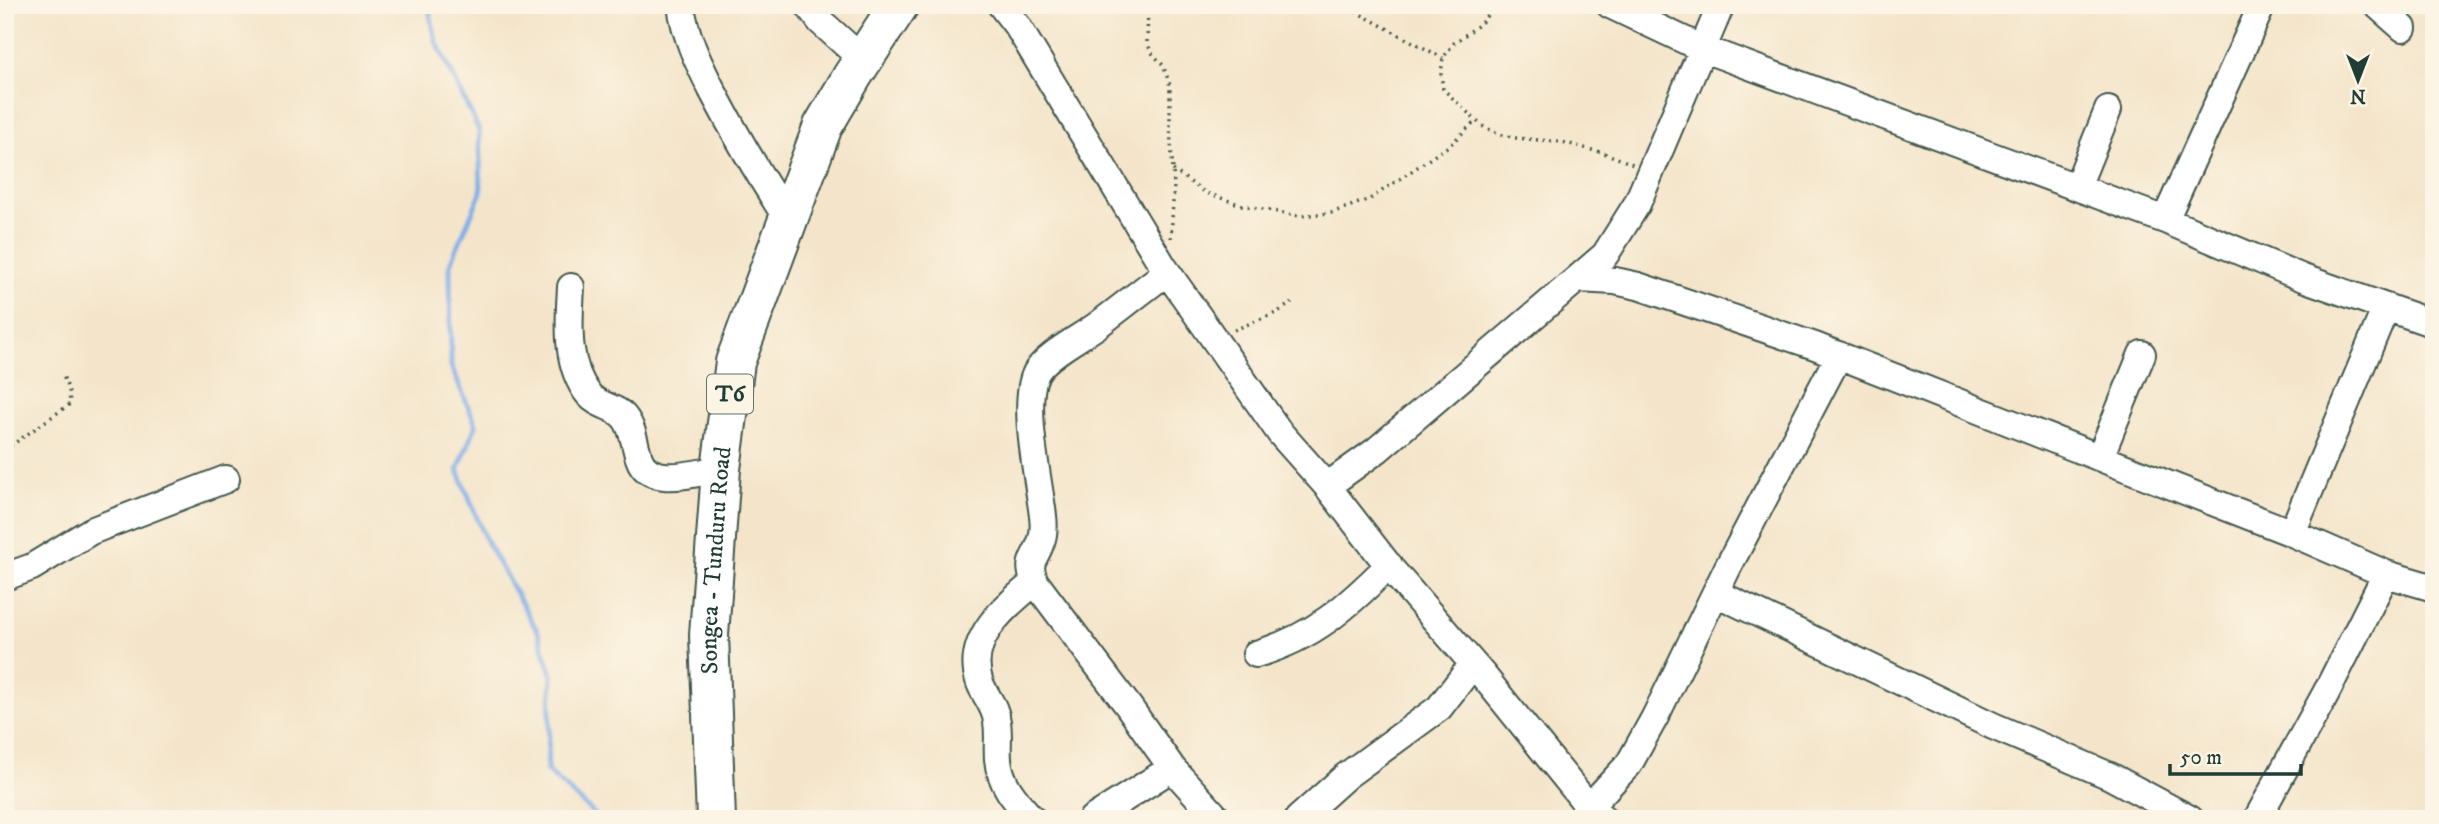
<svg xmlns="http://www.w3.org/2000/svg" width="2439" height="824" viewBox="0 0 2439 824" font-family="'IM FELL DW Pica',serif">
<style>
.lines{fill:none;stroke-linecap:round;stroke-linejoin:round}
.stream{stroke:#7eade8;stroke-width:5}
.minor-casing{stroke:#3f564a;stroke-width:30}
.highway-casing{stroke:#3f564a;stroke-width:42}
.path{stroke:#3f564a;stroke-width:3.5;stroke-dasharray:2 5;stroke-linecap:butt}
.minor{stroke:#fff;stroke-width:26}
.highway{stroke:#fff;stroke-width:38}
.labels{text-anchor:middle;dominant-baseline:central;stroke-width:6;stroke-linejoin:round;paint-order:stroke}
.shield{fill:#fcf5e5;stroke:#617469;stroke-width:2}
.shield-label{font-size:23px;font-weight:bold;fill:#1f3d34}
.street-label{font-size:24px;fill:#1f3d34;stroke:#fcf5e5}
</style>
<rect width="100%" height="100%" fill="#fcf5e5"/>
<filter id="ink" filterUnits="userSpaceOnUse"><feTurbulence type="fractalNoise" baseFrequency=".0143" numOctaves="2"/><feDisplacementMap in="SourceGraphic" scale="14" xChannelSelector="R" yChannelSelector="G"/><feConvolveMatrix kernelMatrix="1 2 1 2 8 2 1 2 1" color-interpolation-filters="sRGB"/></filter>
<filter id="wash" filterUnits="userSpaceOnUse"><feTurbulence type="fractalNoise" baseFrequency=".00686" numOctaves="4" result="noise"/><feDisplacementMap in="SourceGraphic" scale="28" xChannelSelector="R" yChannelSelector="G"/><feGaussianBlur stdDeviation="1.57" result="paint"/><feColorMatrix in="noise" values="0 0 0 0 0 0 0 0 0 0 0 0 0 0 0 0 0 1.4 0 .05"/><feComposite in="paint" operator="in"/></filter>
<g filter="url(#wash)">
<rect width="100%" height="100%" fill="#f4e5ca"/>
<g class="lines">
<path class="stream" d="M428,5L436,41L479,130L481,192L450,264L451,366L476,425L458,470L487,543L538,632L552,675L547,771L600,819"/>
</g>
</g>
<g filter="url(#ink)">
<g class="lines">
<g class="minor-casing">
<path id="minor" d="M681,5C685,37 699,64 713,92C736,136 761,178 788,220
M808,5L821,22L863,60
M1001,5L1018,27L1163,266L1280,433L1327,486L1392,570L1482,674L1589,807L1604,819
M1610,5L1701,48L2165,220L2303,278L2434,324
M2377,5L2403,28
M2077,187L2108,110
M2165,220L2262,5
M1167,272C1144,289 1122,307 1099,324C1082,337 1045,355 1036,373C1021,403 1039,482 1043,516C1044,524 1044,534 1041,542C1035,560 1026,561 1035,582L1129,707L1172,768L1218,819
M1578,279L1615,281L1638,286L1815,346L2292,533L2386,574L2434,588
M571,287C569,323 565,365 589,395C598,406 617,407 625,418C633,428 635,446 639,458C649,489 698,472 721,469
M2100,457L2142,354
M1327,486L1377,450L1605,255L1637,204L1721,5
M2292,533L2386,307
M5,577L32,567L91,531L226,479
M1716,593L1993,726L2110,776L2190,819
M1256,654C1313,638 1348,606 1389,565
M1589,807L1629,764L1655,717L1727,569L1839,355
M1032,819C1016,801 1000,784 998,759C997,747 999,734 997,722C996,707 985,696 980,683C964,640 1005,606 1035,582
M1092,819L1172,768
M1298,819L1346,776L1439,708L1473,664
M2257,819L2326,693L2386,574"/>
</g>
<g class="highway-casing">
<g id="highway">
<path id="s1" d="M716,819L709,635L721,469L735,362L823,126L853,75L899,5"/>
</g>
</g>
<path class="path" d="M1148,5L1147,42L1151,52L1163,65L1170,85V128L1174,185L1171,238
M1343,5L1443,58
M1496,5L1480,24L1454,43L1443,58L1441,74L1443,89L1482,126L1499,134L1516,138L1562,142L1607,154L1633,164
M1173,170L1206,193L1242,205L1299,216L1331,213L1370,199L1450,145L1476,120
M1234,330L1276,313L1292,303
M5,450L70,404L69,391L62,373"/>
<use href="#minor" class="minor"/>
<use href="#highway" class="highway"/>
</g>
</g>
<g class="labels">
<rect class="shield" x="707" y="374.5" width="46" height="39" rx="5"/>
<g class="shield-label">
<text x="730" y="394">T6</text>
</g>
<g class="street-label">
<text stroke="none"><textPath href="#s1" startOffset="259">Songea - Tunduru Road</textPath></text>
</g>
</g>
<rect width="2439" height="824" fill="none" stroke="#fcf5e5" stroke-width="28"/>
<g transform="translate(2358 80) rotate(180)" stroke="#fcf5e5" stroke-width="5" paint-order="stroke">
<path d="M0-5L12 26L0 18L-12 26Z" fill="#1f3d34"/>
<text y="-10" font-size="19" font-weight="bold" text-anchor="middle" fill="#1f3d34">N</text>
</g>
<path d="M2170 764v10h131v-10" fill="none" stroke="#1f3d34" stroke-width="3.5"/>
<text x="2180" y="764" font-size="21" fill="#1f3d34" stroke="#fcf5e5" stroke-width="5" paint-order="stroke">50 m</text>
</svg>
